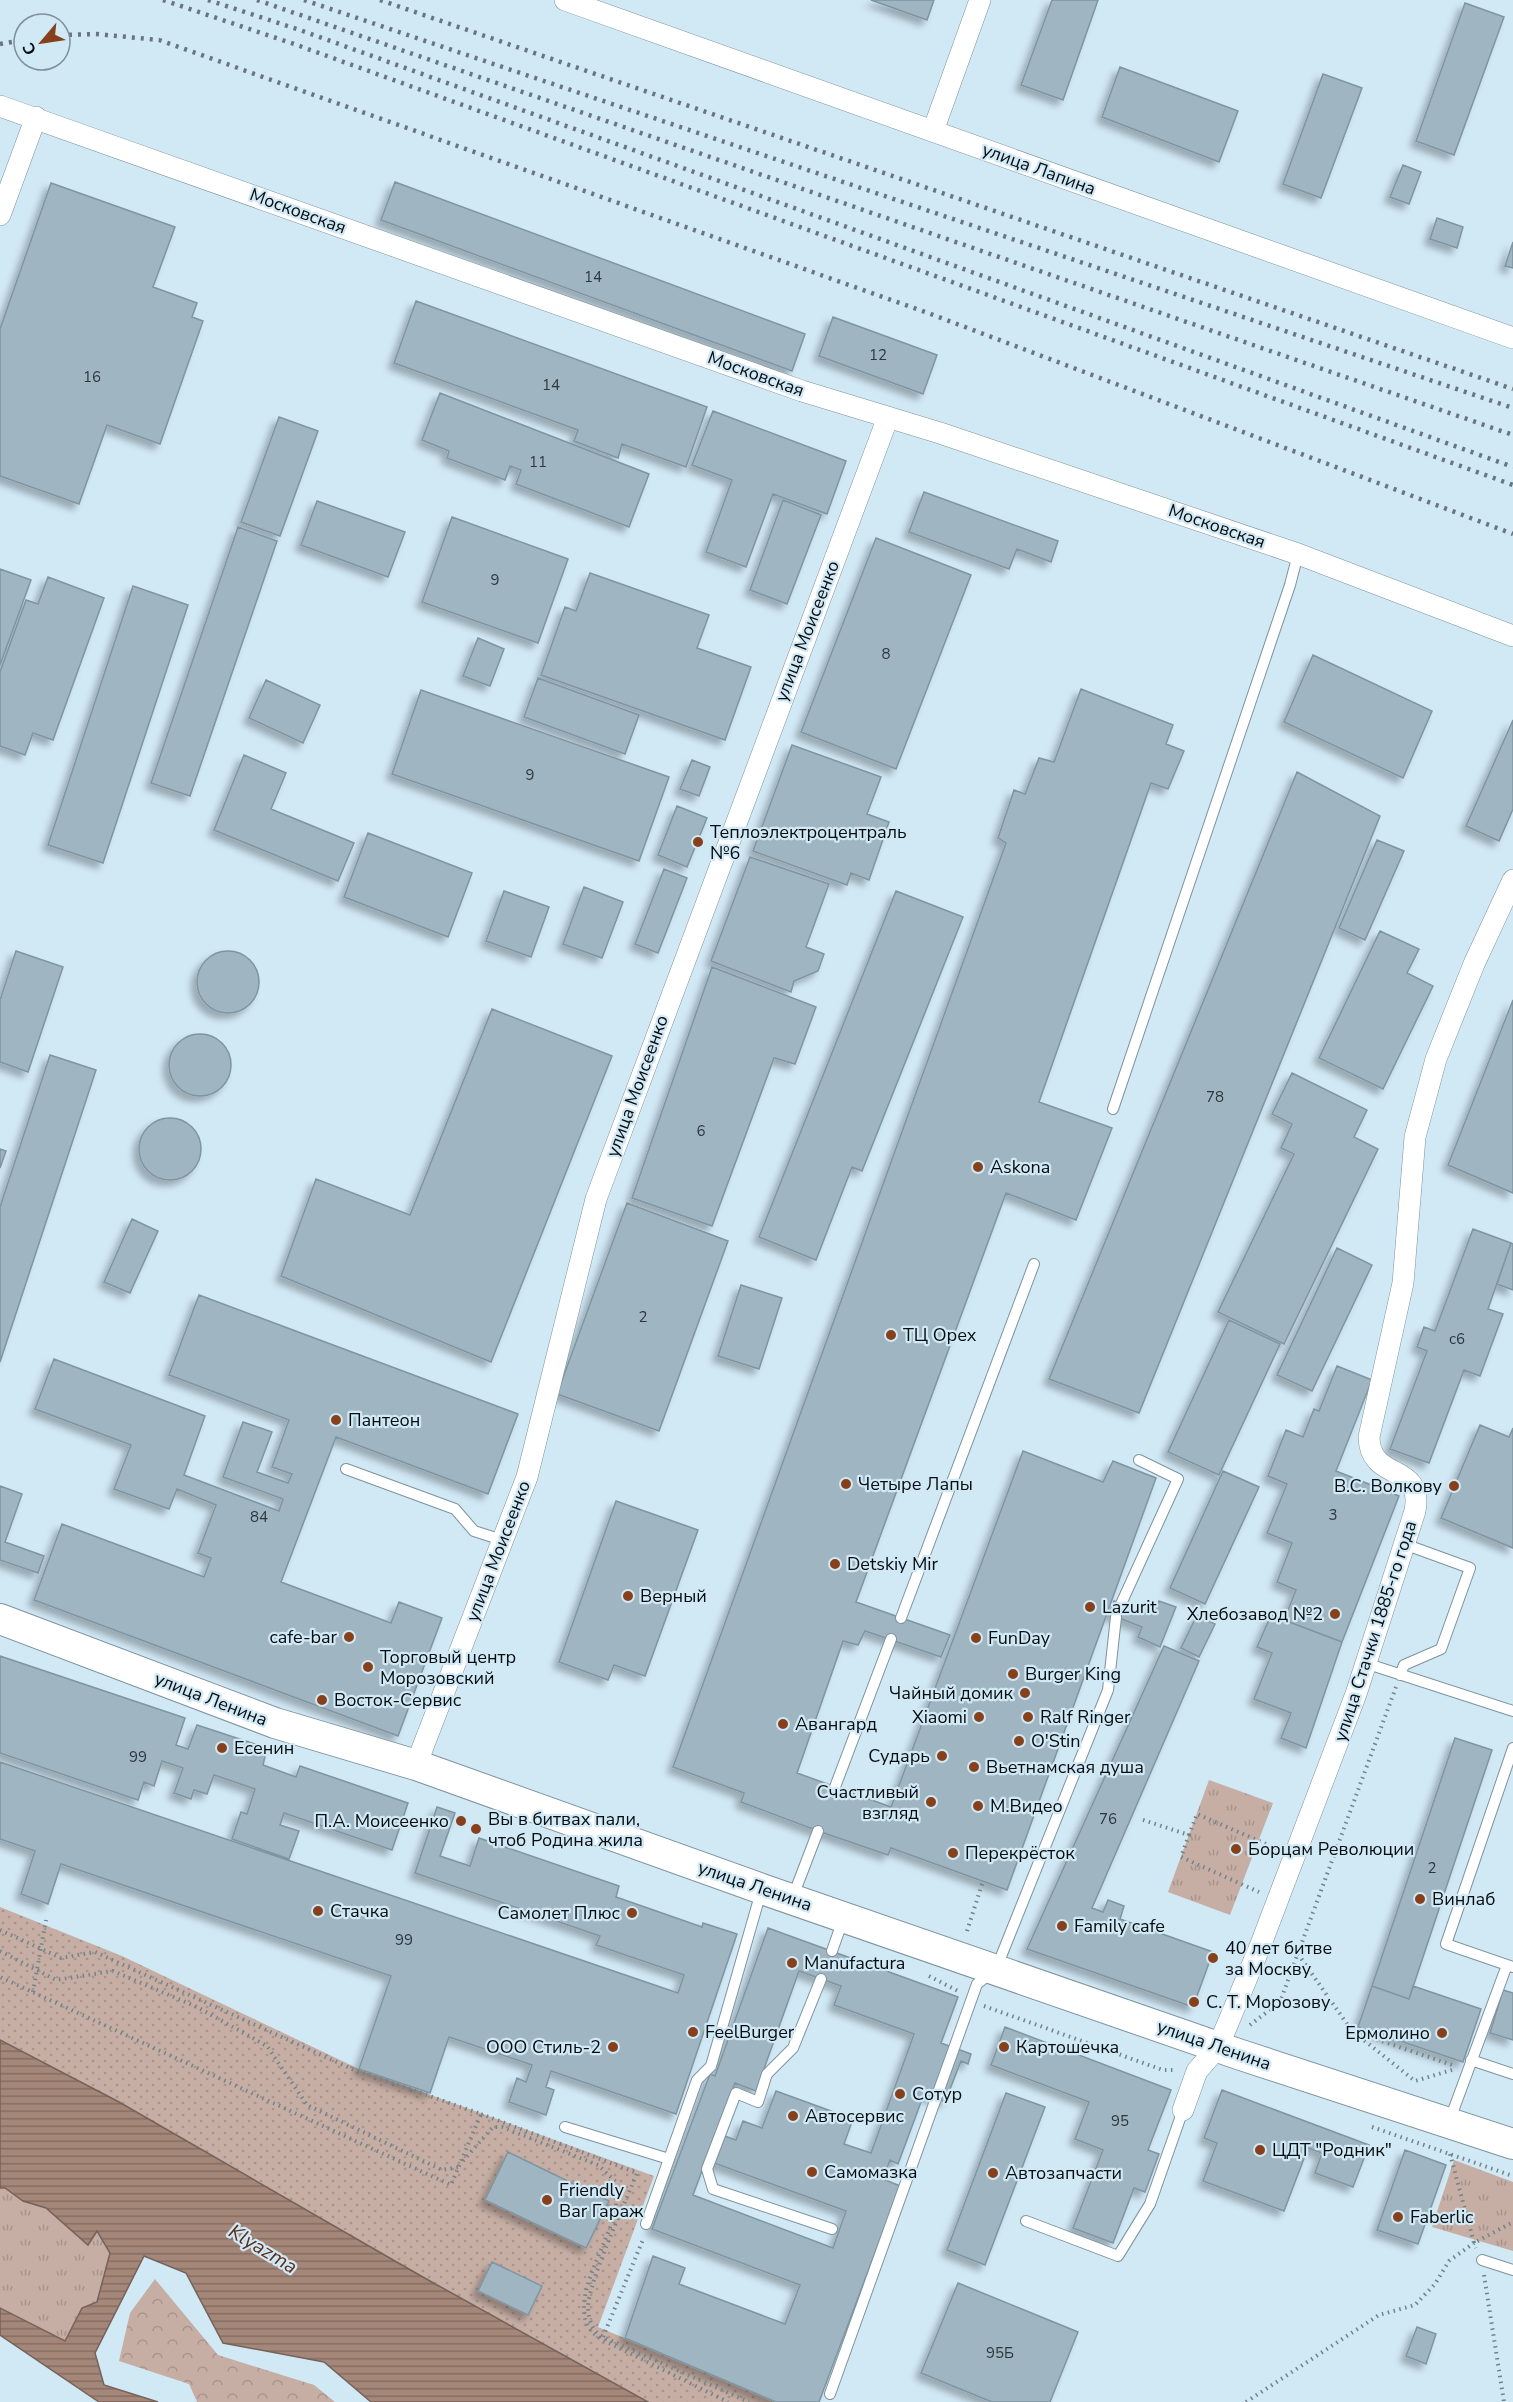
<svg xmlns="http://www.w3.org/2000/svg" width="1513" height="2402" viewBox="0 0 1513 2402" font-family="'Nunito Sans',sans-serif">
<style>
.grass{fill:url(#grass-tufts)}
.forest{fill:url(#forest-crowns)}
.park{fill:url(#park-dots)}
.water{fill:url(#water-rules);stroke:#75625a;stroke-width:1.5}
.building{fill:#9fb6c2;stroke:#7f95a1;stroke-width:1.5;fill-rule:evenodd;filter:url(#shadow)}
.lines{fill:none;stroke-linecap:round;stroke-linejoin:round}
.service-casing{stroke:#7d939f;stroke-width:12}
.minor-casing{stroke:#7d939f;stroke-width:22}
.secondary-casing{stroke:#7d939f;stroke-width:32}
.path{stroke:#73838b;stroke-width:4;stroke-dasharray:1.5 4.5;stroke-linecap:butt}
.service{stroke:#fff;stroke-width:10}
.minor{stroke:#fff;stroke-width:21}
.secondary{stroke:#fff;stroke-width:30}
.rail{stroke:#67767e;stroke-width:4.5;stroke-dasharray:3 6;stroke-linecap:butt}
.poi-dot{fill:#86401c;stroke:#d1e8f5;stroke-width:2}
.labels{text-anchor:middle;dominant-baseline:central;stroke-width:4.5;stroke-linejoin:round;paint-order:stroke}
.number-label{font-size:15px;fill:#2c373d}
.street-label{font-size:18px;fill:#060d11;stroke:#d1e8f5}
.poi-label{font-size:18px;fill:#060d11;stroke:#d1e8f5;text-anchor:start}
.water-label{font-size:20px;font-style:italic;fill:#5a2e1a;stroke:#d1e8f5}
</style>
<defs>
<pattern id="grass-tufts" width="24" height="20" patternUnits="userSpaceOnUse" patternTransform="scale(1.5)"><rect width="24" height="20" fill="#c6aea4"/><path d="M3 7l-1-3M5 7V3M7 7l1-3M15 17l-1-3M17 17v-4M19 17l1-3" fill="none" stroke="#a9948c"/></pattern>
<pattern id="forest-crowns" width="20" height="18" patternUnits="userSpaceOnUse" patternTransform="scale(1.5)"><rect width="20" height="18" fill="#c6aea4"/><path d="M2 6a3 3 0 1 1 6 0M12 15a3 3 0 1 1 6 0" fill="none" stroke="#a9948c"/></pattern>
<pattern id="park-dots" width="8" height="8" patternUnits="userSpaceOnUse" patternTransform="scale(1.5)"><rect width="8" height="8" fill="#c6aea4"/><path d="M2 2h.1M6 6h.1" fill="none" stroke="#a9948c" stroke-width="1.8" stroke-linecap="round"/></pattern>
<pattern id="water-rules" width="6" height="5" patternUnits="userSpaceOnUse" patternTransform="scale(1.5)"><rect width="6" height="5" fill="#a58779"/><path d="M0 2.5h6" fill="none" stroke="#846d62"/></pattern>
<filter id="shadow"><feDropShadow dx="-5.5" dy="5.5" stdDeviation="3" flood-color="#0004"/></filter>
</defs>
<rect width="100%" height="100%" fill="#d1e8f5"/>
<path class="grass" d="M1209,1780L1273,1803L1230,1915L1168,1892Z
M1454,2160L1513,2182V2251L1432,2227Z
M0,2188H5L23,2201L46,2208L88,2245L97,2231L110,2253L97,2302L82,2308L65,2341L0,2308Z"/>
<path class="forest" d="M155,2279L218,2355L314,2385L335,2402H197L189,2384L119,2361L130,2313Z"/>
<path class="park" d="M0,1907L122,1956L359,2069L654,2176L598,2327L776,2402H648L421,2276L119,2102L0,2040Z"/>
<path class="water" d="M0,2040L119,2102L421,2276L648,2402H371L324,2362L223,2343L186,2273L144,2256L95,2353L104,2385L158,2402H99L0,2335V2308L65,2341L82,2308L97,2302L110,2253L97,2231L88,2245L46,2208L23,2201L5,2188H0Z"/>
<path class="building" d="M871,0H934L927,20Z
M1052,0H1098L1063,100L1021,85Z
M1465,3L1504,17L1454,155L1416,141Z
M1120,67L1238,111L1219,162L1102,117Z
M1323,74L1362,88L1321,198L1283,184Z
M1403,165L1421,172L1409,204L1390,197Z
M395,182L805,334L792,371L381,220Z
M51,183L175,227L153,287L197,303L192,317L203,321L160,444L107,425L79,504L0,476V329Z
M1437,218L1463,227L1457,248L1430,239Z
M1513,242V268L1505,266Z
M416,301L707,407L686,467L622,444L618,458L574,441L578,430L394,363Z
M833,317L937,355L923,394L819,356Z
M440,393L649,474L629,527L516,484L521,470L510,466L505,480L447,458L449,451L422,440Z
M713,411L846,461L827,514L773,494L746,567L706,552L732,480L692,465Z
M279,417L318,431L280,536L241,522Z
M924,492L1058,541L1051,562L1017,549L1009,569L909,532Z
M783,500L821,515L787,604L750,590Z
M317,501L405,532L388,577L301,545Z
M452,517L568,559L538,643L422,602Z
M238,527L277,541L190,796L151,783Z
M876,538L971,575L896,769L801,732Z
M0,569L31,580L0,665Z
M590,573L709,615L697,648L751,667L725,740L541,675L565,607L576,611Z
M48,577L104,598L53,740L33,733L25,755L0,746V672L26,600L38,604Z
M133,586L188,605L103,863L48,845Z
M478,638L504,649L490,686L463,676Z
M1313,655L1432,711L1403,778L1284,722Z
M538,678L639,715L625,754L524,717Z
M266,680L320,705L303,743L249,718Z
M1081,689L1173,725L1166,744L1184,751L1168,789L1151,783L1039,1102L1112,1128L1076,1220L1006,1193L856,1602L950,1635L941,1657L865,1631L858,1645L843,1641L797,1773L891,1807L1023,1451L1103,1482L1113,1461L1156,1478L1007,1890L891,1848L888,1855L818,1831L741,1802L744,1793L673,1767L1006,843L998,838L1014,790L1025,794L1039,758L1054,762Z
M421,690L669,777L639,861L392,774Z
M1513,720V809L1499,841L1466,826Z
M792,745L881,777L867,814L889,822L869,880L851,873L847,885L753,851Z
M244,755L286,773L271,809L354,843L338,881L214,830Z
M692,760L710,767L699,796L680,789Z
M1297,772L1380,816L1139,1413L1049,1379Z
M677,806L707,818L687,867L658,855Z
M368,833L472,873L448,937L344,897Z
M1377,840L1404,851L1365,940L1339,928Z
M750,857L829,884L806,947L824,954L818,971L794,981L791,992L711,961Z
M664,869L687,878L658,953L635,944Z
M584,887L623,902L602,958L563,944Z
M504,891L549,907L531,957L486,941Z
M896,891L963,917L862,1171L852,1167L816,1260L759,1237Z
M1380,931L1419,949L1407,973L1433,986L1383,1089L1319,1058Z
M16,951L63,967L28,1072L0,1062V1000Z
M197 982a31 31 0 1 1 62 0a31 31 0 1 1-62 0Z
M712,967L816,1007L795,1064L774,1058L712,1226L632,1198Z
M1513,1000V1193L1448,1165Z
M492,1009L612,1056L491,1362L281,1276L316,1179L410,1215Z
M169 1065a31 31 0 1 1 62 0a31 31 0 1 1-62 0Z
M50,1055L96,1070L0,1362V1207Z
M1292,1073L1367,1110L1354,1137L1378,1149L1284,1344L1218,1312L1294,1154L1281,1148L1292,1124L1272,1114Z
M139 1149a31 31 0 1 1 62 0a31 31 0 1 1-62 0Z
M0,1149L6,1151L0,1168Z
M627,1203L728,1241L659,1431L557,1394Z
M132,1219L158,1231L130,1293L104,1282Z
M1473,1229L1511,1243L1488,1309L1503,1314L1480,1376L1464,1370L1429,1463L1390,1449L1427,1351L1417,1347L1424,1327L1435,1331Z
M1511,1243L1513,1244V1290L1497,1284Z
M1337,1248L1372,1265L1312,1391L1277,1375Z
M741,1285L782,1298L759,1369L718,1356Z
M199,1295L518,1414L488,1494L336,1437L281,1582L391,1623L399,1602L442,1618L398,1736L34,1600L62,1524L204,1577L211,1558L198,1553L216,1505L177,1489L169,1509L114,1489L131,1445L35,1409L54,1359L205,1416L184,1475L279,1511L283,1499L223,1477L243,1422L272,1432L257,1472L288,1483L292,1474L272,1467L289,1420L169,1375Z
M1229,1320L1280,1344L1219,1475L1168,1452Z
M1337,1366L1372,1380L1336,1471L1399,1496L1342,1642L1284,1620L1296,1590L1277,1582L1292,1543L1267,1533L1287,1484L1268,1476L1286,1430L1303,1437L1314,1409L1319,1411Z
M1480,1425L1509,1437L1513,1428V1548L1441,1518Z
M1223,1471L1259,1487L1205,1604L1170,1588Z
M0,1486L22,1494L5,1542L44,1556L38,1573L0,1560Z
M616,1501L698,1530L645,1676L614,1665L608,1680L559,1662Z
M1114,1601L1147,1614L1152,1602L1158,1605L1159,1601L1176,1607L1160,1647L1138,1637L1142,1627L1109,1614Z
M1197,1615L1215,1624L1199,1657L1181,1648Z
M1271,1615L1342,1642L1306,1748L1281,1738L1291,1713L1254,1699L1272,1653L1257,1647Z
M1164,1646L1199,1661L1092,1908L1103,1912L1108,1900L1124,1906L1120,1919L1213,1952L1193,2007L1027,1949Z
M0,1656L185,1718L176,1745L188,1749L197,1725L267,1748L263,1765L296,1777L300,1766L408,1803L392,1850L284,1813L280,1825L299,1831L289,1859L232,1839L241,1812L247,1814L255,1789L214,1775L207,1794L194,1790L191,1799L174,1793L183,1768L162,1761L154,1786L144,1782L138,1800L0,1753Z
M1455,1738L1492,1750L1409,1999L1372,1986Z
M0,1762L678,1993L684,1975L596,1945L600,1936L415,1873L437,1807L455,1813L440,1856L470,1866L479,1838L619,1886L616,1897L702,1927L703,1923L737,1934L676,2114L551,2071L546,2087L554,2090L546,2115L509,2102L517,2078L526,2082L532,2065L449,2037L430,2093L359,2069L391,1976L61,1864L48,1904L21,1894L35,1851L0,1839Z
M768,1928L958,1997L941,2043L971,2054L968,2064L961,2061L945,2102L924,2094L898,2164L890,2160L883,2179L905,2188L885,2226L819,2402H776L625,2338L653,2256L685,2268L679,2284L785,2324L800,2285L652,2229L710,2074L715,2076ZM799,1971L841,1986L834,2005L914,2034L871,2153L844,2144L853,2119L776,2091L762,2128L743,2121L736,2140L716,2133L735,2083L756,2091ZM706,2160L846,2211L833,2248L693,2195Z
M1372,1986L1409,1999L1413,1986L1481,2009L1463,2062L1358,2027Z
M1503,1990L1513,1993V2040L1490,2033Z
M1005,2027L1171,2090L1148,2150L1159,2154L1145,2192L1134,2188L1113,2243L1073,2228L1103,2150L1075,2139L1089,2102L991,2065Z
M1222,2090L1369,2145L1353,2187L1315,2173L1322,2153L1308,2148L1284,2211L1203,2181L1217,2143L1204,2138Z
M1006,2093L1045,2107L985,2265L947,2250Z
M1405,2150L1446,2165L1418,2244L1377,2230Z
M508,2152L609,2201L586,2248L485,2200Z
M492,2262L542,2286L528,2315L478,2291Z
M958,2283L1078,2332L1050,2402H992L921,2373Z
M1417,2327L1436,2334L1426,2364L1406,2356Z"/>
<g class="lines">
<g class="service-casing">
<path id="service" d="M1113,1109L1290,585L1298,554
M346,1469L455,1509L474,1531L502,1540
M1121,1604L1178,1479L1139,1460
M901,1618L1034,1264
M1365,1663L1513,1711
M1400,1675L1404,1665L1441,1649L1470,1568L1404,1544
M1513,1748L1446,1944L1513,1967
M835,1787L891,1639
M792,1899L818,1831
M832,1951L843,1920
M821,1979L793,2048L767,2074L758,2102L736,2093L707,2169L713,2189L832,2229
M1471,2060L1513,2074
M1449,2122L1507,1965
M565,2127L669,2159
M1026,2221L1118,2256L1150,2204L1183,2110
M646,2224L697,2080L711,2066L761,1892
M1482,2260L1513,2270
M830,2394L977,1984L996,1969L1108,1690L1116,1617"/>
</g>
<g class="minor-casing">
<path id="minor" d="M565,0L1513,338
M0,106L802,391L940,433L1298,554L1513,636
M933,131L980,0
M0,215L36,117
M416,1765L527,1477L596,1199L888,417
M1183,2110L1197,2071L1218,2047L1261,1944L1356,1694L1415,1511C1424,1461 1370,1483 1369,1437L1403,1283L1415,1137L1436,1059L1474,964L1513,880"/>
</g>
<g class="secondary-casing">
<path id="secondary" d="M0,1619L275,1723L416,1765L762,1889L1238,2054L1513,2144"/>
</g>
<path class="path" d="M1143,1820L1189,1835L1181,1857L1259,1892
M1189,1835L1197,1814L1275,1848V1850
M0,1930L61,1958L95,1952L352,2069L481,2114L451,2185L0,1977
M967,1931L983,1881
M0,1951L56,1980L113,1971L197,2007L267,2046L307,2105L442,2170L459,2167
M1298,1954L1352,2031L1455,2066
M929,1976L960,1992
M33,1992L46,1920
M984,2006L1163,2070H1176
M1250,2025L1280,2002L1396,1687
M1355,2033L1415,2081L1452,2070
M481,2114L637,2173C626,2201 587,2284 588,2309C589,2320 593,2332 603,2337L749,2402
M1372,2127L1513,2176
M1450,2154L1474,2243L1513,2222
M463,2161L493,2127H502L598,2165L616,2182C616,2189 617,2198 616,2205C612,2244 555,2314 603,2340L728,2402
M1484,2275L1504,2402
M603,2337L644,2237
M1246,2402L1379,2315L1415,2305L1435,2284L1449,2261L1474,2243L1476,2248"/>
<use href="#service" class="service"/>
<use href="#minor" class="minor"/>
<use href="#secondary" class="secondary"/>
<path class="rail" d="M163,0L294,44L1513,485
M208,0L300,30L1513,467
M257,0L1513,435
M304,0L1513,408
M380,0L1513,389
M60,35L96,34L159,40L928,313L1513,534
M0,44L24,40"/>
</g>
<g class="poi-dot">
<circle cx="698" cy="842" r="6"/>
<circle cx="978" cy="1167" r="6"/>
<circle cx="891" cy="1335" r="6"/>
<circle cx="336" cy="1420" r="6"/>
<circle cx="846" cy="1484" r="6"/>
<circle cx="1454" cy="1486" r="6"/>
<circle cx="835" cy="1564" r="6"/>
<circle cx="628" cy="1596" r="6"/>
<circle cx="1090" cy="1607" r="6"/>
<circle cx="1335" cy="1614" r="6"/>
<circle cx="349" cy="1637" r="6"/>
<circle cx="976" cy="1638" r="6"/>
<circle cx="368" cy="1667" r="6"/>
<circle cx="1013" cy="1674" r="6"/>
<circle cx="1025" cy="1693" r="6"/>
<circle cx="322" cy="1700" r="6"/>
<circle cx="979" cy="1717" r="6"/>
<circle cx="1028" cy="1717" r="6"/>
<circle cx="783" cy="1724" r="6"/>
<circle cx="1019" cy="1741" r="6"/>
<circle cx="222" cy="1748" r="6"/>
<circle cx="942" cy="1756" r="6"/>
<circle cx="974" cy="1767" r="6"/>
<circle cx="931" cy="1802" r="6"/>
<circle cx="978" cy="1806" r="6"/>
<circle cx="461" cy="1821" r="6"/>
<circle cx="476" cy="1829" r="6"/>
<circle cx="1236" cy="1849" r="6"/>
<circle cx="953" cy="1853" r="6"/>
<circle cx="1420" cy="1899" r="6"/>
<circle cx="318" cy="1911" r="6"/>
<circle cx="632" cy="1913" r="6"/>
<circle cx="1062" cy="1926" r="6"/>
<circle cx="1213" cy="1958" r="6"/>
<circle cx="792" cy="1963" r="6"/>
<circle cx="1194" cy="2002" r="6"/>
<circle cx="693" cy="2032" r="6"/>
<circle cx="1442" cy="2033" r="6"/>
<circle cx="613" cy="2047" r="6"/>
<circle cx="1004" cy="2047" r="6"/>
<circle cx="900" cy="2094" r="6"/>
<circle cx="793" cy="2116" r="6"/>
<circle cx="1260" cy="2150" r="6"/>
<circle cx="812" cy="2172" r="6"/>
<circle cx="993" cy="2173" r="6"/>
<circle cx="547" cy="2200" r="6"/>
<circle cx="1398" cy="2217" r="6"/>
</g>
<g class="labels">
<g class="number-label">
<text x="593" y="277">14</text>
<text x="878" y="355">12</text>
<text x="92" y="377">16</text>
<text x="551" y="385">14</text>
<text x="538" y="462">11</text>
<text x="495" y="580">9</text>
<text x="886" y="654">8</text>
<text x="530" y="775">9</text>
<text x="1215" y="1097">78</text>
<text x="701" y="1131">6</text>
<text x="643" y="1317">2</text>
<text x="1457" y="1339">с6</text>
<text x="1333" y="1515">3</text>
<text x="259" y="1517">84</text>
<text x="138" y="1757">99</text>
<text x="1108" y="1819">76</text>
<text x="1432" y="1868">2</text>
<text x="404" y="1940">99</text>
<text x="1120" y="2121">95</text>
<text x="1000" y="2353">95Б</text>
</g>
<g class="street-label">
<text transform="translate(1039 169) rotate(20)">улица Лапина</text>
<text transform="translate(298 211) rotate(20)">Московская</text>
<text transform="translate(756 374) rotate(20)">Московская</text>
<text transform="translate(1217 526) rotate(19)">Московская</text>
<text transform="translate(807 631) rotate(-69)">улица Моисеенко</text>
<text transform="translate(637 1086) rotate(-70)">улица Моисеенко</text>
<text transform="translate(498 1551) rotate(-69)">улица Моисеенко</text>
<text transform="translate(1375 1631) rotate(-72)">улица Стачки 1885-го года</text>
<text transform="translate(211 1699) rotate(21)">улица Ленина</text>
<text transform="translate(755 1886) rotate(19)">улица Ленина</text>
<text transform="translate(1214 2045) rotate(19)">улица Ленина</text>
</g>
<g class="poi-label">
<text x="710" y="832">Теплоэлектроцентраль<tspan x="710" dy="21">№6</tspan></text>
<text x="990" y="1167">Askona</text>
<text x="903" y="1335">ТЦ Орех</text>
<text x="348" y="1420">Пантеон</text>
<text x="858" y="1484">Четыре Лапы</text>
<text x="1442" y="1486" text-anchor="end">В.С. Волкову</text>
<text x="847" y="1564">Detskiy Mir</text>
<text x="640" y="1596">Верный</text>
<text x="1102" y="1607">Lazurit</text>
<text x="1323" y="1614" text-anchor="end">Хлебозавод №2</text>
<text x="337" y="1637" text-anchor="end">cafe-bar</text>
<text x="988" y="1638">FunDay</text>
<text x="380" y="1657">Торговый центр<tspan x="380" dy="21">Морозовский</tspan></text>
<text x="1025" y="1674">Burger King</text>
<text x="1013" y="1693" text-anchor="end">Чайный домик</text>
<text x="334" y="1700">Восток-Сервис</text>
<text x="967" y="1717" text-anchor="end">Xiaomi</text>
<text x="1040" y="1717">Ralf Ringer</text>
<text x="795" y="1724">Авангард</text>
<text x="1031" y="1741">O'Stin</text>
<text x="234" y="1748">Есенин</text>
<text x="930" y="1756" text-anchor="end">Сударь</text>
<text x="986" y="1767">Вьетнамская душа</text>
<text x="919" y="1792" text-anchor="end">Счастливый<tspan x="919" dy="21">взгляд</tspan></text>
<text x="990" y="1806">М.Видео</text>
<text x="488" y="1819">Вы в битвах пали,<tspan x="488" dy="21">чтоб Родина жила</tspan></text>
<text x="449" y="1821" text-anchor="end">П.А. Моисеенко</text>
<text x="1248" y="1849">Борцам Революции</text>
<text x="965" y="1853">Перекрёсток</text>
<text x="1432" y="1899">Винлаб</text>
<text x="330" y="1911">Стачка</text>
<text x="620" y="1913" text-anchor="end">Самолет Плюс</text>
<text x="1074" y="1926">Family cafe</text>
<text x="1225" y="1948">40 лет битве<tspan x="1225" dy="21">за Москву</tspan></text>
<text x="804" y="1963">Manufactura</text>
<text x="1206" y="2002">С. Т. Морозову</text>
<text x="705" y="2032">FeelBurger</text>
<text x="1430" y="2033" text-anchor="end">Ермолино</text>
<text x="601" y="2047" text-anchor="end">ООО Стиль-2</text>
<text x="1016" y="2047">Картошечка</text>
<text x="912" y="2094">Сотур</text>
<text x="805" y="2116">Автосервис</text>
<text x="1272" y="2150">ЦДТ "Родник"</text>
<text x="824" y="2172">Самомазка</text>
<text x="1005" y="2173">Автозапчасти</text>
<text x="559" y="2190">Friendly<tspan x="559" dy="21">Bar Гараж</tspan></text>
<text x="1410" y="2217">Faberlic</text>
</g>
<g class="water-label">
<text transform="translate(263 2249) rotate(31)">Klyazma</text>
</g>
</g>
<g transform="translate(42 42) rotate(241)"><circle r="28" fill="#d1e8f5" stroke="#80909a" stroke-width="1.5"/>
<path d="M0-4.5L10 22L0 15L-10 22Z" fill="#86401c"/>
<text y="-9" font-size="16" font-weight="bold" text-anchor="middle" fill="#060d11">С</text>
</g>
</svg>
